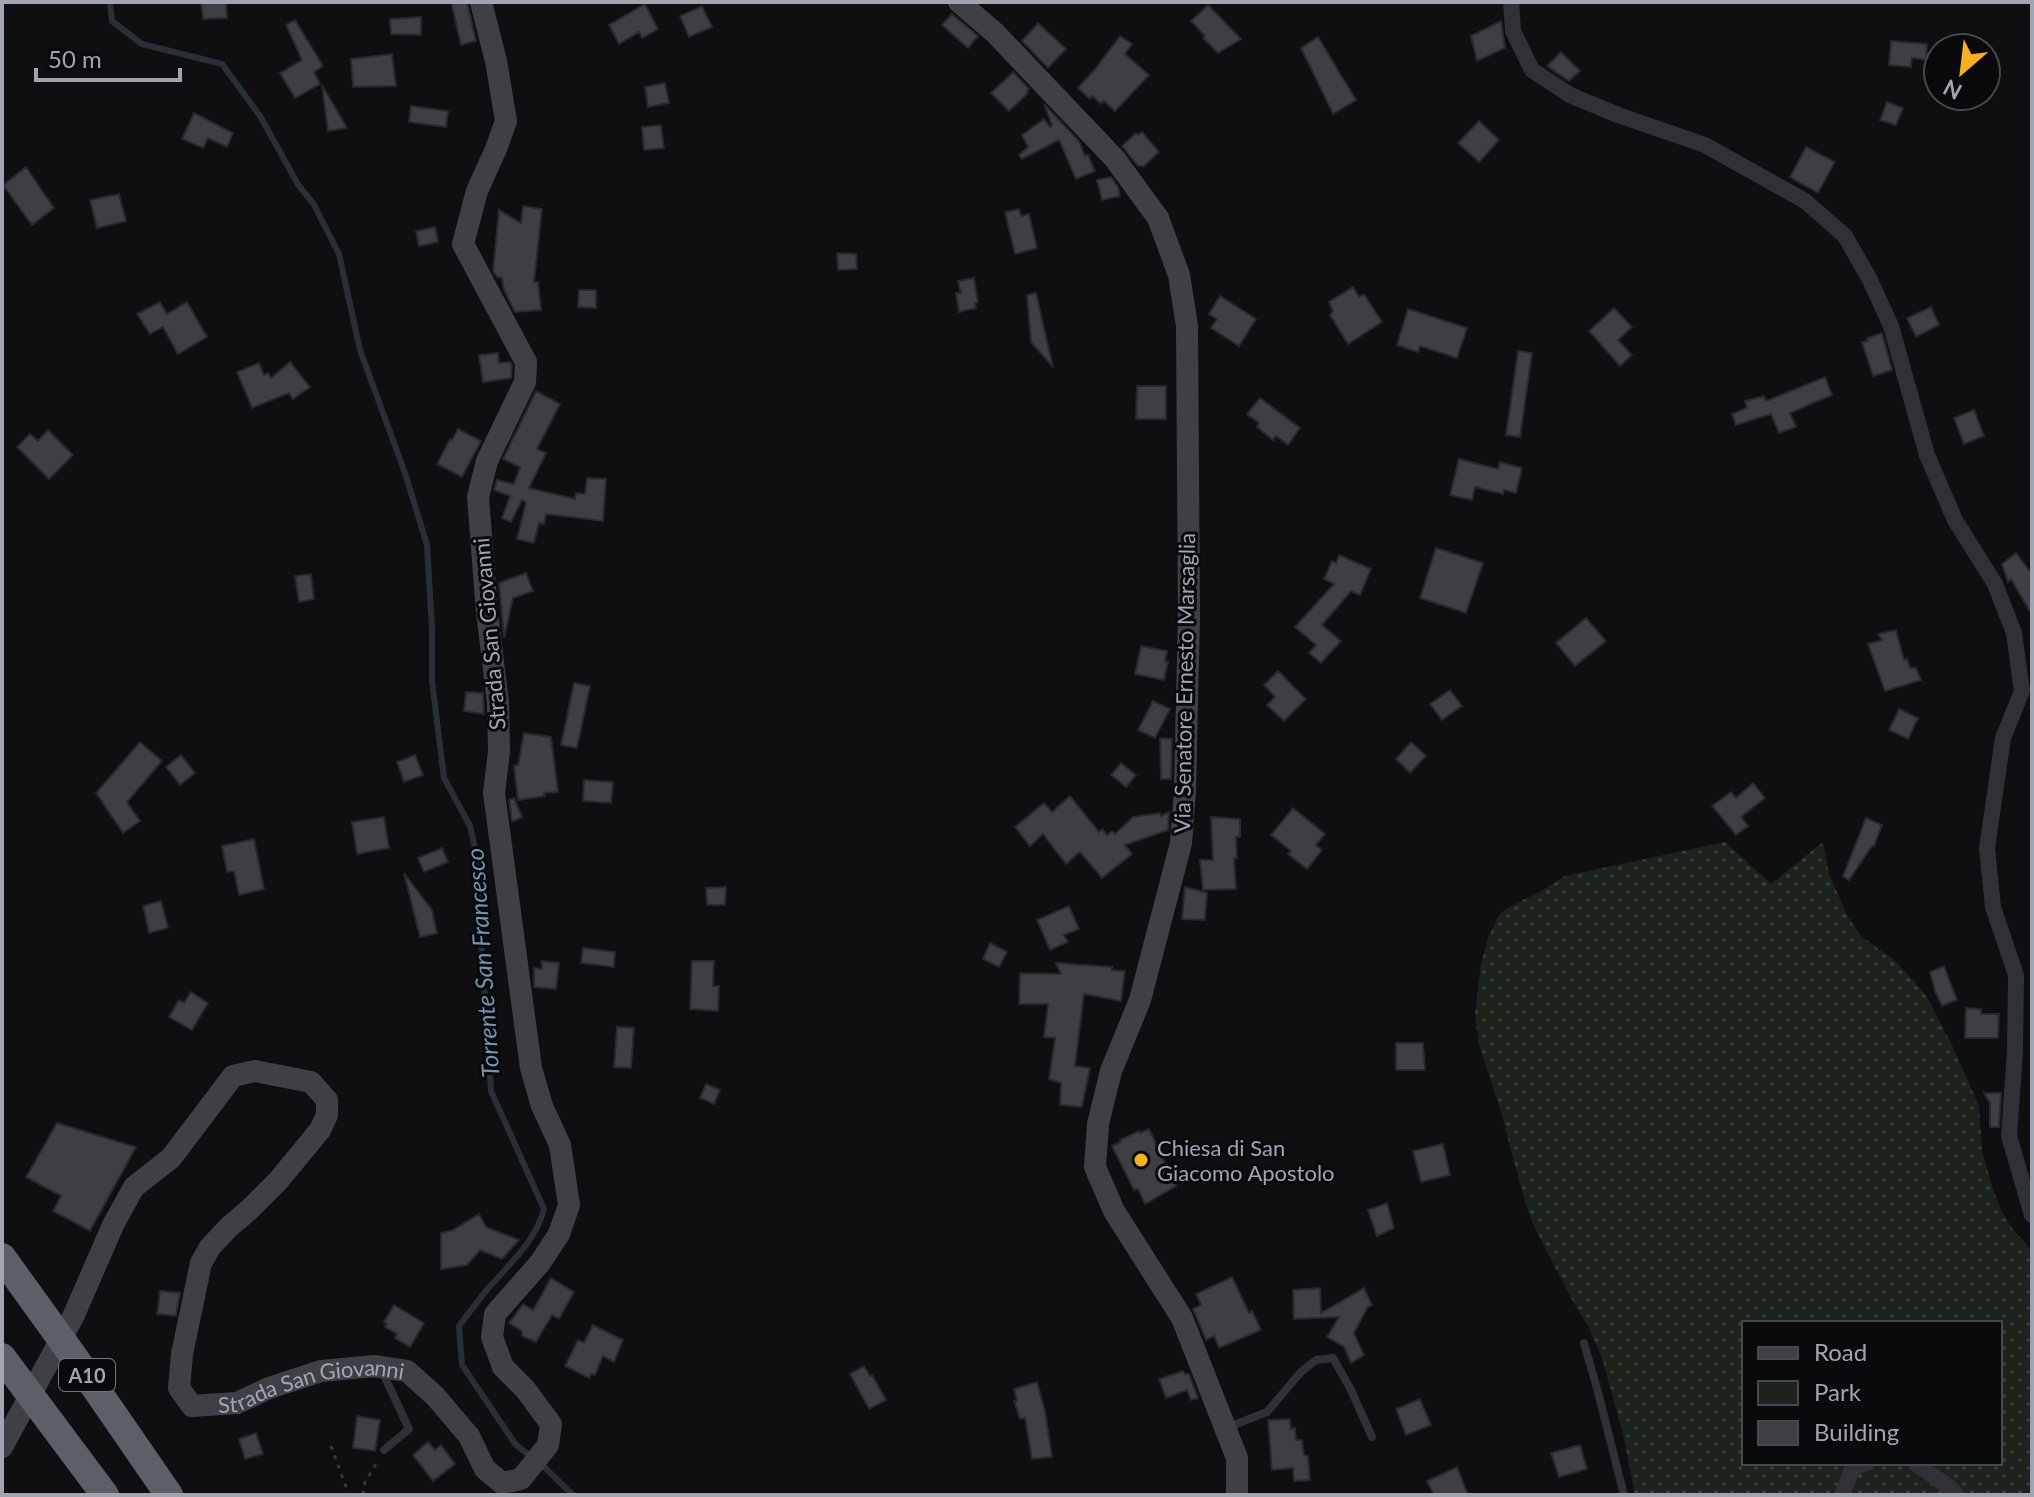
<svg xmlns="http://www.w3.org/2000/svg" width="2034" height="1497" viewBox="0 0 2034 1497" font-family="Lato,sans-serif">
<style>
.green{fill:url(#green-dots);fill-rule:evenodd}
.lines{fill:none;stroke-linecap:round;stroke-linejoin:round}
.stream{stroke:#283036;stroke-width:6}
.building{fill:#3e3f44;stroke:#29292d;stroke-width:2}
.path{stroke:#36383d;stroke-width:3;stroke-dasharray:4 6;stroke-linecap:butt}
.lane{stroke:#303136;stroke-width:8}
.street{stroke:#303136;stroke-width:16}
.secondary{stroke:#3e4046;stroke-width:22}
.highway-bridge{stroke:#5c5f67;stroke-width:28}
.poi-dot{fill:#f8b020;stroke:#0a0a0c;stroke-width:3}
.labels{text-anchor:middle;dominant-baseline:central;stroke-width:6;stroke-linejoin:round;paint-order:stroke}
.shield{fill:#0a0a0c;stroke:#737680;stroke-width:2}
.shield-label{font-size:20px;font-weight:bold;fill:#a0a5b2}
.street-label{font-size:22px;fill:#a0a5b2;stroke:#0a0a0c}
.poi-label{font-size:22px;fill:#a0a5b2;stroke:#0a0a0c;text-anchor:start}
.water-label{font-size:24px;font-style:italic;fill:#7494b0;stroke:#0a0a0c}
</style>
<defs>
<pattern id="green-dots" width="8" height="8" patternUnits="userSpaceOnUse" patternTransform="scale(2)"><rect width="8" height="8" fill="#1c231c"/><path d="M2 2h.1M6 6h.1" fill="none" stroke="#3a403b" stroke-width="1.8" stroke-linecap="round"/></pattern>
</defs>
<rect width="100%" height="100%" fill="#0f0f11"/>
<path class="green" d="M1725,842L1771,884L1823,842L1829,874L1848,917L1861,936L1894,960L1912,979L1927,997L1951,1043L1979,1106L1982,1152L1994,1192L2002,1212L2012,1228L2032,1251V1495H1635L1623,1434L1602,1358L1588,1326L1571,1298L1532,1222L1523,1195L1501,1112L1479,1045L1475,1015L1481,964L1488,938L1499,915L1507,908L1543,890L1565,876ZM1744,1323H2000V1463H1744Z"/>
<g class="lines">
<path class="stream" d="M110,2L112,21L142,44L222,64L260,116L299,186L313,203L339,254L360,350L405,473L427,545L432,628V681L444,778L470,826L475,848L491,1091L544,1209C535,1243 508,1265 486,1291C477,1302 468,1314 459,1326L462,1365L516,1445L532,1457
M541,1464L573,1495"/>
</g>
<path class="building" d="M201,2H226L227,18L203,19Z
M451,2H467L476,41L461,45Z
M645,4L658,29L642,38L639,32L619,44L609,25Z
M1208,5L1241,39L1218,53L1203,38L1205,36L1191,21Z
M702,6L712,27L689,37L680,16Z
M952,14L978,36L968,48L942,25Z
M421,17V35L391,34L390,19Z
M295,20L323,66L314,72L320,84L295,98L280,73L302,60L286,25Z
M1501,21L1505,48L1477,61L1471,36Z
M1038,23L1066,49L1048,68L1022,41Z
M1120,36L1132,44L1125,54L1149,75L1115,111L1104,101L1101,104L1092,96L1090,99L1078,88L1096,68Z
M1318,37L1356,100L1333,114L1301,48Z
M1891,41L1927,44L1926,60L1912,58L1911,67L1889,65Z
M1561,52L1580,71L1569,81L1547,66Z
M392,54L396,86L353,87L351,59Z
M1013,72L1029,89L1027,92L1028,93L1009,111L991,93Z
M665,83L669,103L648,107L645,87Z
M322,85L347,128L328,131Z
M1887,102L1903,108L1896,125L1880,120Z
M1044,104L1079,141L1085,156L1088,155L1095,171L1076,179L1059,140L1022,159L1019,155L1028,147L1022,135L1044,119L1050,127L1052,125Z
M411,106L448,111L446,127L409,122Z
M194,113L233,133L227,147L208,138L203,148L182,139Z
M1479,121L1499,140L1479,162L1458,143Z
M661,125L664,148L644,150L642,127Z
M1142,132L1159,152L1144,166H1138L1122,146L1136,133L1138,135Z
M1806,147L1835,162L1818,193L1790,177Z
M26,167L54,208L32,225L3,185Z
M1111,177L1118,187L1120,196L1102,200L1097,180Z
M119,194L126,221L97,228L90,200Z
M523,206L542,209L534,282H538L541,310L515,312L504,290L502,278L497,277L493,271L499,210L521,223Z
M1019,209L1021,216L1029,214L1037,248L1015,254L1005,212Z
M435,227L438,242L419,246L416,231Z
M837,253L856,254L857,269L838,270Z
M974,278L978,302L975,303L976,308L959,312L956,293H961L958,281Z
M1353,287L1359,297L1364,294L1382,322L1348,344L1330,315L1333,311L1329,302Z
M579,290H596V308L578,307Z
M1036,293L1053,367L1031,342L1027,295Z
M1220,296L1256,319L1239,346L1211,328L1217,319L1209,314Z
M160,302L167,314L187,302L207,337L178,354L163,327L150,334L137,314Z
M1931,307L1939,325L1916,337L1907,318Z
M1614,308L1632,327L1618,340L1632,355L1620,366L1589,331Z
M1408,309L1467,328L1457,358L1420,346L1418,352L1397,345Z
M1882,333L1892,370L1873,376L1862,342L1868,341L1867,338Z
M1518,351L1532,353L1520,437L1506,435Z
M498,353L499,363L510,362L512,365L511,378L483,382L479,355Z
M290,362L310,387L293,399L289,393L252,408L237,372L259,363L264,375L268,373L271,378Z
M1825,377L1832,395L1790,413L1796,427L1779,433L1771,414L1736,425L1732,414L1747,408L1745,401L1764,396L1766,401Z
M1137,386H1166V419H1136Z
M536,391L560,404L537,449L546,453L529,488L575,499L576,493L585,494L587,478L606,479L603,521L546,514L544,524L539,523L534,543L517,539L526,502L522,500L511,522L502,518L510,496L494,490L497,480L514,484L520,467L503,459Z
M1260,398L1300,428L1288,445L1276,436L1273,440L1257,427L1259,423L1247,414Z
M1974,410L1984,436L1964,444L1954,418Z
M458,429L481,441L462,477L437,464L450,439L452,440Z
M48,430L73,455L49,479L17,447L30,434L38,441Z
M1459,459L1498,469L1500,462L1522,468L1516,493L1504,490L1503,494L1475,487L1472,500L1450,495Z
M1436,548L1483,563L1466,613L1420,598Z
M2016,553L2032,574V615L2011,579L2008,582L2002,564Z
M1339,555L1371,569L1360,595L1351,591L1322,625L1341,641L1321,663L1309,653L1316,645L1295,627L1334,584L1324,579L1332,561L1336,563Z
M526,573L533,591L513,598L504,638L499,583Z
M311,574L314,599L299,602L295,576Z
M1586,618L1606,641L1575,666L1556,643Z
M1896,630L1904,660L1907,659L1910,668H1916L1921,680L1885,691L1868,644L1882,640L1878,634Z
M1141,646L1167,651L1165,662H1168L1164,680L1135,674Z
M1278,671L1306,699L1284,721L1267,705L1275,697L1264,685Z
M574,683L590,686L577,748L561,745Z
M1450,690L1462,706L1442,720L1430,704Z
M466,692L483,693L484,714L464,711Z
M1153,701L1170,709L1155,738L1138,730Z
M1899,709L1918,718L1908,739L1889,730Z
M524,733L551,737L558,792L544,793L545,796L518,800L514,766L518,765Z
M1160,738L1172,739L1171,779H1161Z
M140,742L162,761L127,802L140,821L123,833L96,793Z
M1411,742L1426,756L1410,773L1396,759Z
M181,755L195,773L180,785L166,767Z
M415,755L423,775L404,782L397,762Z
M1121,763L1136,775L1126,787L1111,775Z
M584,780L613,782L611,803L583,801Z
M1753,783L1765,798L1741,817L1748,826L1736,835L1712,806L1731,792L1736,798Z
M1070,796L1099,832L1102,829L1107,835L1112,831L1115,834L1133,817L1160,813L1161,816L1169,812L1168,830L1125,845L1132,854L1102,878L1080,852L1066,864L1043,834L1030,846L1015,827L1044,803L1052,812Z
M514,798L522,817L512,822L509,800Z
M1293,808L1325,834L1316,845L1322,850L1307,869L1288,854L1291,851L1271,835Z
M384,817L389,848L357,854L352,822Z
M1211,817L1240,819V837H1236L1237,858H1234L1236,889L1203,890L1200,860H1213Z
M1866,818L1882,825L1874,846H1872L1849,880L1843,876Z
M254,839L264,889L239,895L234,871L227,872L222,846Z
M442,848L448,862L424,872L418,858Z
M404,873L432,910L437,933L420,937Z
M726,887L725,905H707L706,888Z
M1185,887L1207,893L1205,920L1182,919Z
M161,901L168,928L149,933L143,906Z
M1069,906L1079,929L1064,935L1068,942L1050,950L1037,920Z
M990,943L1007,952L999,967L983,959Z
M583,948L615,952L614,967L581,963Z
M542,961L559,963L556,989L534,987V968L542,969Z
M692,961H714L713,986H719L718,1011L690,1009Z
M1056,963L1112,967V970L1125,971L1121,1001L1084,994L1075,1066L1090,1068L1082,1107L1060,1105L1061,1083L1049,1079L1055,1038L1044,1037L1048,1004H1019L1020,973L1061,974Z
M1944,966L1957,1000L1942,1006L1935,991L1930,972Z
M191,992L208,1003L192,1030L169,1017L179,1000L184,1003Z
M1966,1008L1981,1009V1014H1999L1998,1038H1965Z
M617,1027L634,1028L631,1068L614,1067Z
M1396,1043H1423L1425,1070H1396Z
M706,1084L720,1090L714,1104L700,1098Z
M1984,1093H2001L1999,1127H1990V1103Z
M57,1123L136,1147L90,1231L53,1211L61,1196L26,1177Z
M1149,1129L1176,1186L1145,1204L1138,1189L1134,1190L1112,1146L1121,1142L1120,1140L1139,1131L1140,1133Z
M1443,1144L1450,1175L1421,1182L1413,1151Z
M1387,1203L1394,1228L1377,1236L1368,1210Z
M479,1214L486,1227L519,1240L502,1259L480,1250L467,1265L441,1269V1233L453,1230Z
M1232,1277L1249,1313L1252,1311L1261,1330L1219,1348L1214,1336L1206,1340L1193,1309L1201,1305L1196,1294Z
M551,1278L574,1292L559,1319L552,1315L536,1342L522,1336V1331L509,1323L523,1304L533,1310Z
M1320,1288L1321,1313L1364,1288L1372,1305L1367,1308L1354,1333L1364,1355L1351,1363L1344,1347L1327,1337L1339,1317L1294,1319L1293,1290Z
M160,1291L180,1293L176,1316L157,1314Z
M394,1305L424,1323L410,1347L395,1338L397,1334L385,1327L387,1324L384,1322Z
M593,1325L623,1340L614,1362L603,1356L595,1375L591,1374L589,1378L565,1366L578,1340L584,1343Z
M864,1366L870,1376L872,1375L886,1400L869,1409L850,1374Z
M1183,1371L1185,1374H1189L1198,1398L1191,1400L1187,1390L1166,1398L1159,1379Z
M1037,1382L1045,1411L1052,1457L1032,1459L1025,1418L1020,1419L1014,1401L1017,1400L1014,1389Z
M1420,1399L1431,1425L1406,1435L1396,1409Z
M357,1416L380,1420L375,1451L353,1448Z
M1290,1419L1291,1429L1295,1428L1296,1440H1302L1304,1455L1308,1456L1310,1480L1294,1481L1293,1468L1272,1470L1268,1420Z
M256,1433L263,1454L245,1459L239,1439Z
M428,1442L435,1450L441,1445L455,1464L433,1481L413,1455Z
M1580,1445L1587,1469L1559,1477L1551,1453Z
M1457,1467L1468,1495H1434L1427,1481Z"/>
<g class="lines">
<path class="path" d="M331,1446L349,1495
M363,1495L365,1482L377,1462"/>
<path class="lane" d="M1584,1343L1598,1392L1624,1495
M382,1371L409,1429L384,1450
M1226,1428L1267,1412L1301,1372L1316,1360L1333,1358L1350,1388L1372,1437"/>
<path class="street" d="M1511,2L1513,31L1532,70L1570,95L1618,115L1705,145L1805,201L1845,236L1870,280L1891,326L1927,455L1955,520L1995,584L2014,633L2022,691L2003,738L1987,848L1993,907L2016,975L2015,1051L2009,1136L2032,1215
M1915,1463L1952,1489L1956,1495
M1842,1495L1853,1467L1867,1463"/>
<g class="secondary">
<path d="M959,2L995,33L1115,159L1158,218L1179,275L1187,326L1189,615L1185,790L1181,843L1140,1000L1111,1071L1098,1124L1095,1167L1114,1211L1182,1318L1237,1458V1495"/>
<path id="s1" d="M2,1447L73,1317L114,1223L134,1187L171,1158L233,1076L255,1071L311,1082L327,1100V1115L320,1130L278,1181L249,1210L229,1227L210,1247L201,1263L182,1354L179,1388L192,1406L237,1403L269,1388L321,1371L374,1366L407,1371L435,1396L469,1436L485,1469L502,1483L521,1479L548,1445L551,1424L525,1389L503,1367L492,1337L495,1314L540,1263L559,1234L569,1205L560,1145L542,1106L531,1068L494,793L499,751L498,703L487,612L478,497L487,461L525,382L526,362L463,244L477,191L496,149L506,121L496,61L481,2"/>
</g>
<path class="highway-bridge" d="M2,1257L74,1357L169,1495
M2,1357L105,1495"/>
</g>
<circle class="poi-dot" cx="1141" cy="1160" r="8"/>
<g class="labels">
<rect class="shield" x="59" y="1359" width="56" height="32" rx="6"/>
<g class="shield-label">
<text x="87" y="1375">A10</text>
</g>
<g class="street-label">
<text transform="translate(489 634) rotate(-95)">Strada San Giovanni</text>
<text transform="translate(1184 683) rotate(-89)">Via Senatore Ernesto Marsaglia</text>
<text stroke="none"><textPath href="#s1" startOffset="1028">Strada San Giovanni</textPath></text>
</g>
<g class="poi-label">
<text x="1157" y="1147">Chiesa di San<tspan x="1157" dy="25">Giacomo Apostolo</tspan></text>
</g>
<g class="water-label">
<text transform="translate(482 963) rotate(-94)">Torrente San Francesco</text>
</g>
</g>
<rect width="2034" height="1497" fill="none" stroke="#a0a5b2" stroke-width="8"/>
<rect x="1742" y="1321" width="260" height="144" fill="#0a0a0c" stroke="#46484e" stroke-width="2"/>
<rect x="1758" y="1347" width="40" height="12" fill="#3e4046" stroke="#46484e" stroke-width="2"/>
<text x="1814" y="1361" font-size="24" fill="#a0a5b2">Road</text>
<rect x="1758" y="1381" width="40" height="24" fill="#1c231c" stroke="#46484e" stroke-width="2"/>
<text x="1814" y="1401" font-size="24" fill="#a0a5b2">Park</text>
<rect x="1758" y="1421" width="40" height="24" fill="#3e3f44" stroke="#46484e" stroke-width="2"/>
<text x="1814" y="1441" font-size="24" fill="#a0a5b2">Building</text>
<g transform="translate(1962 72) rotate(208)"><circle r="38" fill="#0a0a0c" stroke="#46484e" stroke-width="2"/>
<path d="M0-6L14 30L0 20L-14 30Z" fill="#f8b020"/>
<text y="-12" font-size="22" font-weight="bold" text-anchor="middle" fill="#a0a5b2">N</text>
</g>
<path d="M36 68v12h144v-12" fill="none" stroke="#a0a5b2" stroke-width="4"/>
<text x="48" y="68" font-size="24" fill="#a0a5b2" stroke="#0a0a0c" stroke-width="6" paint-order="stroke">50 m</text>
</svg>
